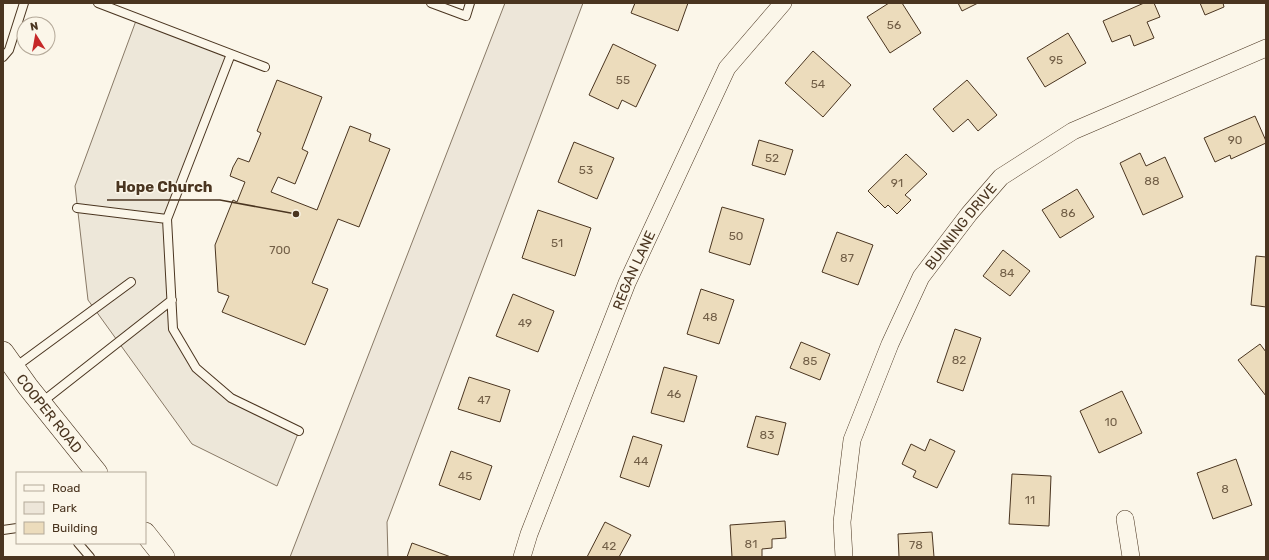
<svg xmlns="http://www.w3.org/2000/svg" width="1269" height="560" viewBox="0 0 1269 560" font-family="Rubik,sans-serif">
<style>
.green{fill:#ede6d9;stroke:#887966}
.parking{fill:#ede7d9;stroke:#887966}
.building{fill:#ecdcbc;stroke:#4a3520}
.lines{fill:none;stroke-linecap:round;stroke-linejoin:round}
.service-casing{stroke:#4a3520;stroke-width:10}
.minor-casing{stroke:#4a3520;stroke-width:18}
.tertiary-casing{stroke:#4a3520;stroke-width:22}
.service{stroke:#fbf6e9;stroke-width:8}
.minor{stroke:#fbf6e9;stroke-width:17}
.tertiary{stroke:#fbf6e9;stroke-width:21}
.labels{text-anchor:middle;dominant-baseline:central;stroke-width:3;stroke-linejoin:round;paint-order:stroke}
.number-label{font-size:12px;fill:#725f47}
.street-label{font-size:14px;fill:#4a3520;stroke:#fbf6e9}
.leader{fill:none;stroke:#4a3520;stroke-width:1.5}
.callout-dot{fill:#4a3520;stroke:#fbf6e9;stroke-width:1.5}
.callout-label{font-size:15px;text-anchor:middle;font-weight:bold;fill:#4a3520;stroke:#fbf6e9;stroke-width:3;stroke-linejoin:round;paint-order:stroke}
</style>
<rect width="100%" height="100%" fill="#fbf6e9"/>
<path class="green" d="M505,3H583L387,522L388,557H290Z"/>
<path class="parking" d="M137,18L231,54L167,219L173,329L196,368L231,398L299,431L277,486L192,444L88,300L75,186Z"/>
<path class="building" d="M635,3H688L678,31L631,13Z
M889,3H902L921,33L890,53L867,17Z
M958,3H978L962,11Z
M1144,3H1154L1160,17L1147,22L1154,38L1134,46L1130,35L1112,42L1103,21Z
M1200,3H1223L1224,7L1205,15Z
M1068,33L1086,63L1045,87L1027,58Z
M613,44L656,65L636,107L622,100L618,109L589,95Z
M813,51L851,85L823,117L785,83Z
M277,80L322,97L302,149L308,152L295,184L278,177L271,192L317,210L350,126L371,134L369,141L390,149L359,227L338,219L312,283L328,289L305,345L222,312L229,296L218,292L215,245L233,200L237,202L245,182L230,176L233,167L238,158L249,162L261,133L257,131Z
M967,80L997,115L978,131L968,119L953,132L933,109Z
M1255,116L1266,141V143L1231,159L1230,155L1215,162L1204,138Z
M759,140L793,150L785,175L752,165Z
M574,142L614,158L597,199L558,182Z
M1140,153L1146,166L1165,157L1183,197L1143,215L1120,163Z
M906,154L927,174L905,195L911,200L897,214L888,205L885,208L868,191Z
M1077,189L1094,217L1060,238L1042,210Z
M722,207L764,219L750,265L709,252Z
M538,210L591,228L575,276L522,258Z
M837,232L873,245L858,285L822,272Z
M1003,250L1030,271L1010,296L983,276Z
M1256,256L1266,257V307L1251,305Z
M701,289L734,300L719,344L687,334Z
M513,294L554,311L538,352L496,336Z
M955,329L981,338L963,391L937,382Z
M801,342L830,354L820,380L790,368Z
M1260,344L1266,352V396L1238,360Z
M664,367L697,376L684,422L651,413Z
M469,377L510,390L500,422L458,409Z
M1122,391L1142,433L1099,453L1080,411Z
M756,416L786,423L778,455L747,447Z
M633,436L662,445L649,487L620,477Z
M930,439L955,451L937,488L913,477L916,471L902,464L911,444L925,451Z
M451,451L492,466L480,500L439,485Z
M1236,459L1252,505L1213,519L1197,473Z
M1012,474L1051,476L1049,526L1009,524Z
M785,521L786,538L772,539V548L762,549V557H732L730,525Z
M605,522L631,535L619,557H587Z
M932,532L934,557H899L898,534Z
M412,543L451,557H407Z"/>
<g class="lines">
<g class="service-casing">
<path id="service" d="M98,3L265,67
M431,3L466,16L470,3
M231,54L167,219L173,329L196,368L231,398L299,431
M3,57L9,50L24,3
M77,208L167,219
M14,368L131,282
M42,402L172,300
M3,530L17,528
M78,543L90,557"/>
</g>
<g class="minor-casing">
<g id="minor">
<path d="M1125,519L1131,557"/>
<path id="s1" d="M522,557L529,534L627,283L727,68L783,3"/>
<path id="s2" d="M844,557L842,522L852,440L890,344L921,277L969,214L1001,177L1073,131L1266,48"/>
</g>
</g>
<g class="tertiary-casing">
<g id="tertiary">
<path id="s3" d="M3,352L28,387L97,473"/>
<path d="M145,533L164,557"/>
</g>
</g>
<use href="#service" class="service"/>
<use href="#minor" class="minor"/>
<use href="#tertiary" class="tertiary"/>
</g>
<g class="labels">
<g class="number-label">
<text x="894" y="25">56</text>
<text x="1056" y="60">95</text>
<text x="623" y="80">55</text>
<text x="818" y="84">54</text>
<text x="1235" y="140">90</text>
<text x="772" y="158">52</text>
<text x="586" y="170">53</text>
<text x="1152" y="181">88</text>
<text x="897" y="183">91</text>
<text x="1068" y="213">86</text>
<text x="736" y="236">50</text>
<text x="557" y="243">51</text>
<text x="280" y="250">700</text>
<text x="847" y="258">87</text>
<text x="1007" y="273">84</text>
<text x="710" y="317">48</text>
<text x="525" y="323">49</text>
<text x="959" y="360">82</text>
<text x="810" y="361">85</text>
<text x="674" y="394">46</text>
<text x="484" y="400">47</text>
<text x="1111" y="422">10</text>
<text x="767" y="435">83</text>
<text x="641" y="461">44</text>
<text x="465" y="476">45</text>
<text x="1225" y="489">8</text>
<text x="1030" y="500">11</text>
<text x="751" y="544">81</text>
<text x="916" y="545">78</text>
<text x="609" y="546">42</text>
</g>
<g class="street-label">
<text stroke="none"><textPath href="#s2" startOffset="359">BUNNING DRIVE</textPath></text>
<text stroke="none"><textPath href="#s1" startOffset="308">REGAN LANE</textPath></text>
<text stroke="none"><textPath href="#s3" startOffset="77">COOPER ROAD</textPath></text>
</g>
</g>
<path class="leader" d="M296 214L220 200H107"/>
<circle class="callout-dot" cx="296" cy="214" r="4"/>
<g class="callout-label">
<text x="164" y="192">Hope Church</text>
</g>
<rect width="1269" height="560" fill="none" stroke="#4a3520" stroke-width="8"/>
<rect x="16" y="472" width="130" height="72" fill="#fbf6e9" stroke="#b4a999"/>
<rect x="24" y="485" width="20" height="6" fill="#fbf6e9" stroke="#b4a999"/>
<text x="52" y="492" font-size="12" fill="#4a3520">Road</text>
<rect x="24" y="502" width="20" height="12" fill="#ede6d9" stroke="#b4a999"/>
<text x="52" y="512" font-size="12" fill="#4a3520">Park</text>
<rect x="24" y="522" width="20" height="12" fill="#ecdcbc" stroke="#b4a999"/>
<text x="52" y="532" font-size="12" fill="#4a3520">Building</text>
<g transform="translate(36 36) rotate(349)"><circle r="19" fill="#fbf6e9" stroke="#b4a999"/>
<path d="M0-3L7 15L0 10L-7 15Z" fill="#c62828"/>
<text y="-6" font-size="11" font-weight="bold" text-anchor="middle" fill="#4a3520">N</text>
</g>
</svg>
